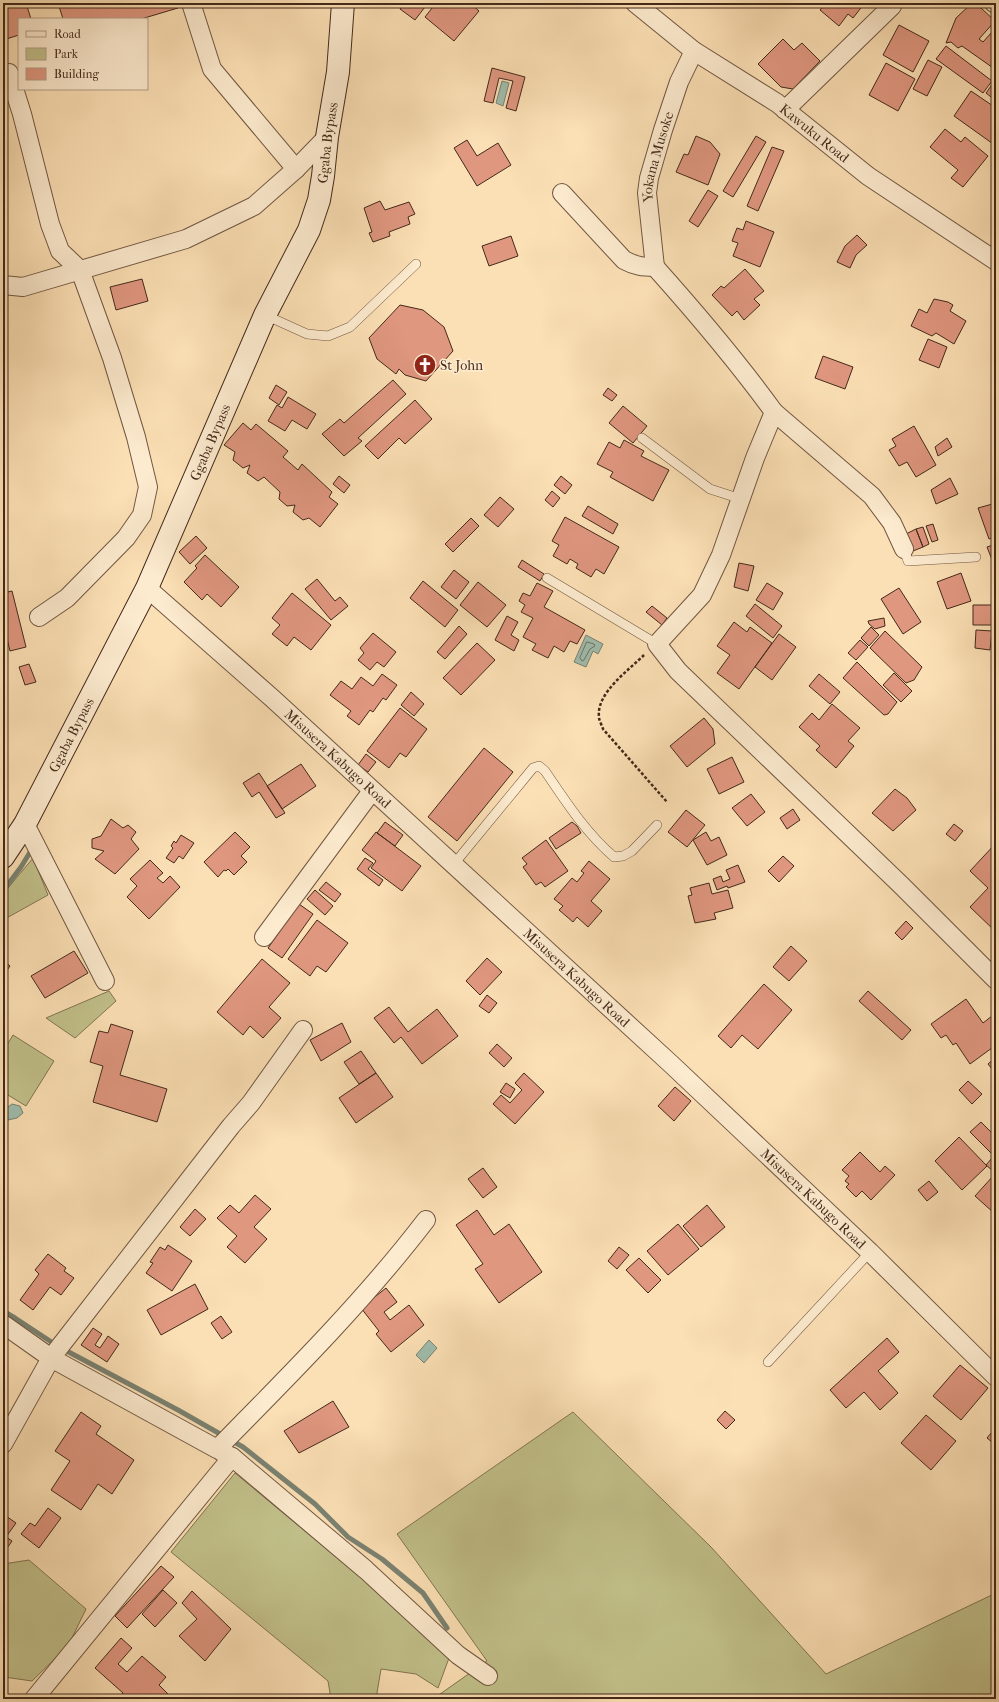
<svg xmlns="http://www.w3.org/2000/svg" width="999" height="1702" viewBox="0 0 999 1702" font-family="'IM FELL French Canon',serif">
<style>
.green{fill:#c2c18b;stroke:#827552}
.water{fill:#9fbdad;stroke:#7a8272}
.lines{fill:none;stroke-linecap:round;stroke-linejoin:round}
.shore{stroke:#717364;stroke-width:1}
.stream{stroke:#7a8272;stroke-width:5}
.building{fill:#e09780;stroke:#43291a}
.lane-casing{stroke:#715741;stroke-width:10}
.street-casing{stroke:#715741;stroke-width:20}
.secondary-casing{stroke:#43291a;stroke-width:24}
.path{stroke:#43291a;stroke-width:2.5;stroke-dasharray:3 2;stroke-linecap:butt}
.lane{stroke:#fdebcf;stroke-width:9}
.street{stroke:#fdebcf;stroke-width:18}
.secondary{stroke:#fdebcf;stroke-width:22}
.labels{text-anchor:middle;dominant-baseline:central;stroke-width:3;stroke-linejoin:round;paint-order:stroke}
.street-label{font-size:14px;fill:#43291a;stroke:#fdebcf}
.poi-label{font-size:14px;fill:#43291a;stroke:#fdebcf;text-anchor:start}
</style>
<rect width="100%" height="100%" fill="#fce0b5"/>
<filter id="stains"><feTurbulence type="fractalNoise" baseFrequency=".005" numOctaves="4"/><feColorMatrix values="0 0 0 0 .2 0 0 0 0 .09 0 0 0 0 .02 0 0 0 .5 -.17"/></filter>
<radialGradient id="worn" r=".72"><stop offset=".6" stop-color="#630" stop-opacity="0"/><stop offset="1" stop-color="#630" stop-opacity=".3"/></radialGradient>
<path class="green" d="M33,858L48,895L3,920V894Z
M109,991L116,1001L75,1038L46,1018Z
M13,1035L54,1061L26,1106L3,1092V1050H4Z
M573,1412L711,1547L826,1674L996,1593V1699H433L487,1661L397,1534Z
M235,1473L407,1616L449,1658L438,1688L416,1674L381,1669L376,1699H331L328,1681L171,1552Z
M29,1560L86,1609L68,1646L32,1681L4,1677L3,1676V1564Z"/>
<path class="water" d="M502,81L509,83L503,106L496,103Z
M586,635L603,644L598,654L593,651L586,667L574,662Z
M12,1104L20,1106L23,1113L17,1118L8,1120L3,1116V1108L8,1107Z
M429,1340L437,1348L424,1363L416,1355Z"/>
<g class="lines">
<path class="shore" d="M587,642L594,644L595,646L590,649L584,660L582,661L580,658Z"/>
<path class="stream" d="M3,891L21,867L32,849
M3,1311L15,1318L56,1345
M63,1349L178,1410L243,1447L315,1504L348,1537L382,1559L423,1593L447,1628"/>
</g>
<path class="building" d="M3,3H26L31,19H19V35L3,40Z
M58,3H87L88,5L94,3H176L178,8L141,19H63Z
M404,3H428L415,20L400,9Z
M436,3H470L479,11L454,41L425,17Z
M826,3H863L864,4L853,18L848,14L839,26L820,10Z
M972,3L981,8L995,21L979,39L983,42L992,32L996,35V41L992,47L996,49V70L962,46L958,48L951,42L946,43L956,18Z
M899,25L929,41L913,72L883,55Z
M783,39L794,50L802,43L820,61L793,89L781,87L758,64Z
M946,46L992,81L983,93L936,59Z
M928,60L942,67L927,96L913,89Z
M886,63L915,79L898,111L869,95Z
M492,68L525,77L516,111L506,108L513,81L499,78L493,103L484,101Z
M996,79V101L986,93Z
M971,91L996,108V146L954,116Z
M945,129L961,142L965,137L988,156L963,187L951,178L958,170L930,147Z
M696,136L710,142L720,154L708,185L676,172L684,154L688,155Z
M756,136L766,142L733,197L723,191Z
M467,140L477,156L498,143L511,165L477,186L454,148Z
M772,147L784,151L758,211L747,206Z
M708,190L718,196L698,227L689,221Z
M380,201L385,210L409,202L415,214L408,217L410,224L389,232L390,236L373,242L369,233L372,232L364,208Z
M746,221L774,232L760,267L733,256L738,243L732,241L737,228L743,230Z
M857,235L867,245L856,255L850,268L837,262L845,246Z
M511,236L518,256L489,266L482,246Z
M745,269L764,291L754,299L760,305L744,320L737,311L732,316L712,295L721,286L724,288Z
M142,279L148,301L116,310L110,287Z
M934,299L948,302L953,305L950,311L966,321L954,344L936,333L932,336L911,326L919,309L927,313Z
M400,305L423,310L444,327L453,351L426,381L405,375L399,369L396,374L377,359L369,338Z
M928,339L947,347L939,368L919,360Z
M823,356L853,367L845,389L815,378Z
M393,380L406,394L358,438L362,441L344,456L322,434L340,419L344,423Z
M276,385L287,392L279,405L269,398Z
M608,388L617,395L612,401L603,395Z
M288,397L316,414L307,429L292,420L285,431L268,421L277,405L282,408Z
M415,400L432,419L405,444L399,438L378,459L365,446Z
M623,406L647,426L633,443L609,423Z
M243,423L251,430L256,424L288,451L283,457L298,470L302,464L332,492L329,497L338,504L320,527L309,518L303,520L293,512L295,505L287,506L279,499L280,492L264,477L258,481L247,473L250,465L243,468L233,460L235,452L224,445Z
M914,426L936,465L916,477L907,462L899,466L889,450L896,446L892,439Z
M947,438L952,447L938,456L935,447Z
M624,440L644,451L641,456L669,470L653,501L610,477L613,472L597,464L609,442L620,448Z
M339,476L350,485L344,493L333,484Z
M561,476L572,485L565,494L554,485Z
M950,478L958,494L936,504L931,490Z
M552,491L560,498L553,507L545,500Z
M500,497L514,509L498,527L484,515Z
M996,503V537L989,539L978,508Z
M588,506L618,524L613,534L582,516Z
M565,517L619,547L604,574L596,569L591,577L576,568L578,564L570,559L567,564L553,556L559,545L552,541Z
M471,518L479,526L453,552L445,544Z
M933,524L938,540L932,542L926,526Z
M923,527L929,544L923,547L916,529Z
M916,529L923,547L913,551L906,534Z
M196,536L207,548L190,564L179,552Z
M996,544V570L987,547Z
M205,555L239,587L221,607L207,594L202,600L184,582L197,568L195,566Z
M522,560L544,574L540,581L518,567Z
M739,563L754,566L748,591L734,587Z
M454,570L469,582L456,599L441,587Z
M961,573L971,601L947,609L937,582Z
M317,579L335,601L340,597L348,606L331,620L305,589Z
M423,581L458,610L445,627L410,598Z
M478,582L506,605L487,627L460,605Z
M537,583L553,591L544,607L585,630L577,644L570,641L564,652L554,646L548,658L532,650L536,644L523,637L533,618L521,612L525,605L519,601L523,593L530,596Z
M767,583L783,593L773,610L756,600Z
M899,588L921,622L903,634L881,599Z
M12,591L26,647L10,651L3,622V593Z
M292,593L331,625L311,650L294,637L287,646L272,634L280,625L272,618Z
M755,604L782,626L773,638L746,616Z
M973,605H996V625H973Z
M652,606L667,618L662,625L646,612Z
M507,616L518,622L511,635L519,640L514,651L495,640Z
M884,618L885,626L875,629L869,624L868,621Z
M734,622L747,632L750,627L772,643L739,689L717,673L730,655L717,646Z
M459,626L467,634L445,659L437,652Z
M871,627L879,635L869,646L861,638Z
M994,627L996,628V650H992Z
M976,630L992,631L990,650L975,648Z
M885,631L922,667L914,680L906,683L870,648Z
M373,633L396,652L384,667L377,662L370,670L358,660L364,653L360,648Z
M779,634L796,647L772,680L755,667Z
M860,640L868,647L856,660L848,653Z
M477,643L495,660L461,695L443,678Z
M857,662L897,702L888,714L884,715L843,678Z
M29,664L36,682L25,685L19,667Z
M894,673L912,691L901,702L883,685Z
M382,674L397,685L386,700L383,698L373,712L370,710L359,725L347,716L351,711L330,695L341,681L352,689L361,677L373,686Z
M819,674L840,692L830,704L809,686Z
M411,692L424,704L414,716L401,705Z
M832,704L860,728L848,741L854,746L836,768L816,750L820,746L799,727L812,713L819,720Z
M400,708L427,729L406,757L400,753L389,768L367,751Z
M704,718L713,729L715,744L687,767L670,746Z
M484,748L513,772L457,841L428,817Z
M366,754L376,762L368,772L358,765Z
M732,757L744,782L719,794L707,769Z
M301,764L316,786L282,809L267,786Z
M259,773L285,813L276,818L259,792L252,797L243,783Z
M895,789L907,798L916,810L893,831L872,813Z
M751,794L765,812L747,826L732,808Z
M793,809L800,820L787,829L780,818Z
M686,810L705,825L687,847L668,832Z
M111,819L123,828L128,825L136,832L131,839L139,849L115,874L95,859L104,851L92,848V839L101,836Z
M385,822L403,835L395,846L377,833Z
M572,822L577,826L581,833L556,849L549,838Z
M954,824L963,831L955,841L946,834Z
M235,832L250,847L241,856L247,862L234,875L228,869L226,871L224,870L218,877L204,862Z
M376,832L421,866L402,891L371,868L376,861L362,850Z
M706,832L711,841L719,837L727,855L707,865L693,840Z
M181,835L194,843L183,859L179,856L174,863L166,858L173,848L171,846L174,841L176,843Z
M546,840L568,871L545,887L541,882L536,885L523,867L527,864L522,858Z
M996,843V932L970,907L988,888L970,871Z
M783,856L794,866L779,882L768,871Z
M365,858L373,863L368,869L383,880L379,886L357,869Z
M150,860L163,873L157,878L163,883L170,876L180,887L149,919L127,897L137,886L130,879Z
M589,861L610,879L591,901L602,911L588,927L577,917L573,922L559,910L563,906L554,899L572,878L577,882L584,873L581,871Z
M738,865L745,882L728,888L727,886L717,890L713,879L721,876L723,882L730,879L726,870Z
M326,882L341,894L335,902L319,890Z
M709,883L712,894L728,890L733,908L714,913L716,919L695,923L688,896L692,895L690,888Z
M315,890L333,906L325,915L307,899Z
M299,904L313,914L282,958L268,948Z
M317,920L348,943L326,972L317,966L310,976L288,959Z
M906,921L913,928L902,940L895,933Z
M791,946L807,961L789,981L773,967Z
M74,951L88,973L45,998L31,976Z
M487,958L502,972L480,995L466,981Z
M262,959L290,983L269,1007L281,1018L263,1038L250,1026L243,1035L217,1012Z
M3,960L10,966L3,976Z
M764,984L792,1010L758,1049L742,1035L731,1048L718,1036Z
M868,991L911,1030L902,1040L859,1001Z
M487,995L497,1003L489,1013L479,1006Z
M966,999L983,1023L992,1016L996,1022V1045L970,1064L956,1043L953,1045L946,1035L941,1038L931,1024Z
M389,1007L408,1032L437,1009L458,1036L422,1064L401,1037L394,1043L374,1018Z
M342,1023L351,1042L321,1061L310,1040Z
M111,1024L133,1031L120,1075L167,1089L157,1122L93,1102L103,1066L90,1062L99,1031L108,1033Z
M497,1044L512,1058L504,1067L489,1053Z
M361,1051L376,1073L359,1084L344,1062Z
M996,1057V1074L988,1064Z
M376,1073L393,1097L356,1123L339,1098Z
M524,1073L544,1092L515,1124L493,1104L501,1095L510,1103L522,1090L515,1083Z
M968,1081L982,1094L972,1104L959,1090Z
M506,1083L515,1089L510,1098L500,1092Z
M675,1087L691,1101L674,1121L658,1106Z
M981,1122L996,1137V1150L992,1154L970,1132Z
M959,1137L987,1166L962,1190L935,1161Z
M860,1152L880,1172L885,1166L895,1175L871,1200L862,1191L856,1197L846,1187L849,1184L845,1181L849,1176L842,1170Z
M993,1157L996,1160V1168L993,1171L986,1165Z
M483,1168L497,1187L483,1198L468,1179Z
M994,1175L996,1177V1211L994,1213L975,1196Z
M929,1181L938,1192L927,1201L918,1190Z
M255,1195L271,1209L254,1227L267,1239L245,1263L227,1247L237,1236L217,1218L230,1205L239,1213Z
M707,1205L725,1227L701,1247L683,1226Z
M195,1209L206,1219L190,1236L180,1227Z
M477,1210L494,1235L509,1224L542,1272L499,1303L475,1269L483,1264L456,1225Z
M678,1224L699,1249L668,1275L647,1251Z
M168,1245L192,1261L172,1291L146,1273L153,1263L150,1262L160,1247L165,1250Z
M619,1247L629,1255L617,1269L608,1261Z
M48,1254L66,1268L64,1271L74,1278L61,1295L50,1287L33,1310L20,1300L39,1274L35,1270Z
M639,1258L661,1280L648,1293L626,1270Z
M195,1284L208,1309L161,1335L147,1310Z
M386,1288L397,1302L384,1312L390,1320L409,1305L424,1325L391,1352L376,1334L379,1331L361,1308Z
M221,1316L232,1332L222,1339L211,1323Z
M93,1328L102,1334L95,1345L100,1348L108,1336L119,1344L107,1362L81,1345Z
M887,1338L899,1352L878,1371L898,1393L880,1410L864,1392L846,1408L830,1390Z
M960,1365L988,1388L961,1420L933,1396Z
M333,1401L349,1427L299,1453L284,1431Z
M725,1411L735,1420L726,1429L717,1420Z
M81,1412L101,1426L96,1434L134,1460L112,1494L98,1484L81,1510L51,1490L70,1461L55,1451Z
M926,1415L956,1441L931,1470L901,1443Z
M996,1427V1439L993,1443L987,1438Z
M48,1508L61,1518L39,1548L21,1534L30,1523L35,1526Z
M3,1514L16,1523L6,1537L12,1541L3,1554Z
M161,1566L174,1577L127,1628L115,1616Z
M163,1590L177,1603L155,1627L142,1614Z
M192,1591L231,1629L205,1661L179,1636L197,1619L182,1603Z
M121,1638L132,1648L118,1664L127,1672L142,1656L166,1677L159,1685L170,1696L167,1699H118L123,1693L95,1668Z"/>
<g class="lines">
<g class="lane-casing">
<path id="lane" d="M265,315L307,334L328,336L350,327L416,264
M642,438L710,489L741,499
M904,549L908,561L976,557
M547,578L657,644
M454,864L533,768L539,766L545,771C566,802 586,833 614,857L623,856L632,851L657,825
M768,1362L870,1252"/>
</g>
<g class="street-casing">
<g id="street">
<path d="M191,3L212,69L296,169"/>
<path id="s1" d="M635,3L694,51L777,103L868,176L996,261"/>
<path d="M994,3L996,4"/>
<path d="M9,73L22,114L50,224L60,251L80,270L112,358L136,437L148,487L142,515L126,538L67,598L39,617"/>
<path d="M785,110L892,6"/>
<path d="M562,193L624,260C635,266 643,267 655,267"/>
<path d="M655,267C697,314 737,361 774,412L755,458L721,555L702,595L657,644L678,671L901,885L996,980"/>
<path id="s2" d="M655,267L647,193L649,178L663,130L679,82L694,51"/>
<path d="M3,285L23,287L186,239L254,206L296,169L327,137"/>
<path d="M774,412L872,496L892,523L904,549"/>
<path id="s3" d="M147,588L272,698L671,1064L870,1252L996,1377"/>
<path d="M25,824L105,981"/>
<path d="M264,937L372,791"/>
<path d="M303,1030L251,1103L231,1126L51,1358L217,1449C289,1376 364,1301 426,1220"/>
<path d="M3,1324L51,1358L3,1444"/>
<path d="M232,1457L366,1570L458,1655L488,1676"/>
<path d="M34,1699L232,1457L222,1452"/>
</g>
</g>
<g class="secondary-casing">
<g id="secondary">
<path id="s4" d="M3,857L25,824L147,588L265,315L309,230L319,200L323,176L327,137L338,72L343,3"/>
</g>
</g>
<path class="path" d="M644,655C629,670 596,693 599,717C599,721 602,725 603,729L667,802"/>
<use href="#lane" class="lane"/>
<use href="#street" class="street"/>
<use href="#secondary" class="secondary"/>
</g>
<defs>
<g id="church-disc" transform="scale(1.15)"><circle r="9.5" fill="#8f2418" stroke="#fdebcf"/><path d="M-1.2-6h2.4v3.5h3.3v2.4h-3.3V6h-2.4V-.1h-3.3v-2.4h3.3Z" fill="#fff"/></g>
</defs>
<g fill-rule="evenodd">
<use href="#church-disc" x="425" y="365"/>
</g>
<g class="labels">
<g class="street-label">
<text stroke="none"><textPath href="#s1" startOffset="222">Kawuku Road</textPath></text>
<text stroke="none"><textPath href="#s4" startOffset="788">Ggaba Bypass</textPath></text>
<text stroke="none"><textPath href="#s2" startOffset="112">Yokana Musoke</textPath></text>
<text stroke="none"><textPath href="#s4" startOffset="464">Ggaba Bypass</textPath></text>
<text stroke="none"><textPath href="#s4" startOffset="140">Ggaba Bypass</textPath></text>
<text stroke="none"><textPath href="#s3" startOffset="256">Misusera Kabugo Road</textPath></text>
<text stroke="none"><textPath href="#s3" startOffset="580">Misusera Kabugo Road</textPath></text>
<text stroke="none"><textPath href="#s3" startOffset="904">Misusera Kabugo Road</textPath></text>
</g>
<g class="poi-label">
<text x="440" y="365">St John</text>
</g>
</g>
<rect width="999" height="1702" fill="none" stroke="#fce0b5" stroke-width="16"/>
<rect x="4" y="4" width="991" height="1694" fill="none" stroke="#43291a" stroke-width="2"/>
<rect x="8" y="8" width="983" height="1686" fill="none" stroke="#43291a"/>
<rect x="18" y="18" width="130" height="72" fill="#fdebcf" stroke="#b39d87"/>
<rect x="26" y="31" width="20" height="6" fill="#fdebcf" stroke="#b39d87"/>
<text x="54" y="38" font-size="12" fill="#43291a">Road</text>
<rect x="26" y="48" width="20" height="12" fill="#c2c18b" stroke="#b39d87"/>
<text x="54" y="58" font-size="12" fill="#43291a">Park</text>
<rect x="26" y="68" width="20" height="12" fill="#e09780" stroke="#b39d87"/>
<text x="54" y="78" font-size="12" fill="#43291a">Building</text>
<rect width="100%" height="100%" filter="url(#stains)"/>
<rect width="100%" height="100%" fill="url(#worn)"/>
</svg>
